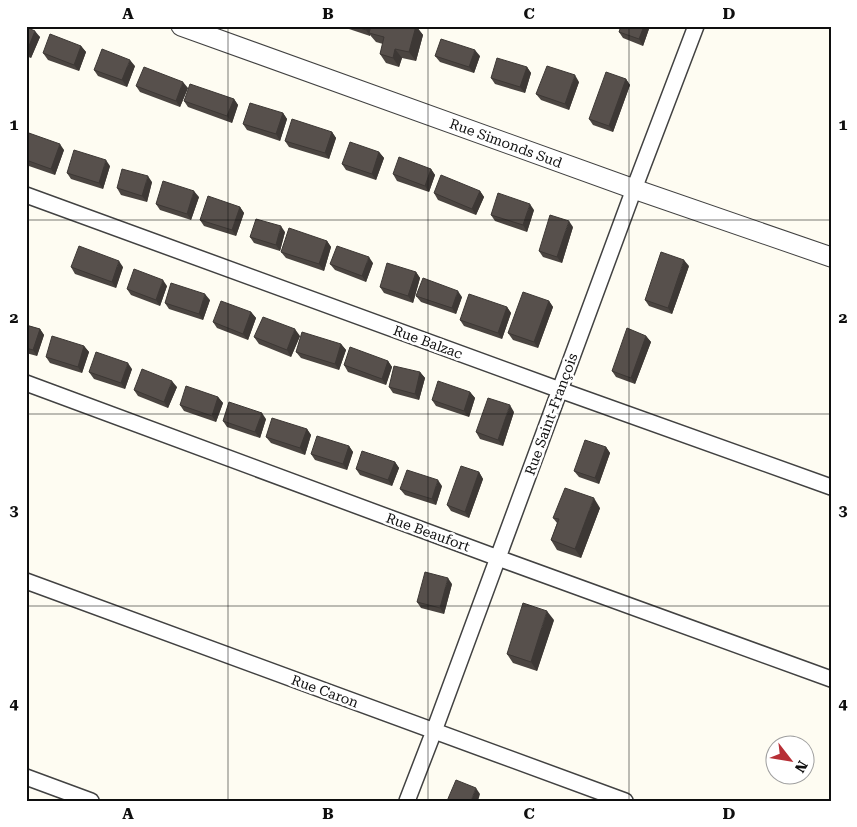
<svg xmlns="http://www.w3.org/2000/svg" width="857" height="827" viewBox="0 0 857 827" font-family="'Roboto Serif',serif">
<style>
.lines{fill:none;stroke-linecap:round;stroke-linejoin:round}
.minor-casing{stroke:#424242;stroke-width:18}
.tertiary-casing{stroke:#424242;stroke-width:21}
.minor{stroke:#fff;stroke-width:15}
.tertiary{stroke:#fff;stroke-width:19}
.wall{fill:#4b4541}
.shaded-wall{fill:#3d3835}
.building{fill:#57504c;stroke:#3d3835}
.grid{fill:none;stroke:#0f0f0f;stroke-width:1;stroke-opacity:0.55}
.labels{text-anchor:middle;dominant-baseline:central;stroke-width:5;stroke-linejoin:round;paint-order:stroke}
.street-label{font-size:14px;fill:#0f0f0f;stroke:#fff}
.neatline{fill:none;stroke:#0f0f0f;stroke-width:2}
.grid-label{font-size:16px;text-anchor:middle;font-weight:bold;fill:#0f0f0f}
</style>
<rect width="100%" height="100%" fill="#fefcf2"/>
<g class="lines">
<g class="minor-casing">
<path id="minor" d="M26,195L560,390L831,487
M26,383L498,558L831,679
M26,581L625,801
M26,777L91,801
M407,801L434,731L634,189L696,26"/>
</g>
<g class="tertiary-casing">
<path id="tertiary" d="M181,26L634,189L831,257"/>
</g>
<use href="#minor" class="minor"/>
<use href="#tertiary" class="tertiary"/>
</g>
<path class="wall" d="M340,26H416L423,35L416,61L402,58L399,67L386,63L380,54L383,44L376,42L370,35V36Z
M621,26H650L643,46L623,38L619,32Z
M26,27L40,37L31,58L26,56Z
M81,46L86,52L79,71L48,60L43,53Z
M435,56H480L474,73L440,62Z
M135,66L127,87L98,76L94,70Z
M527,67L531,73L525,93L495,84L491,78Z
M626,79L630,85L613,132L593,125L589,119Z
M579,82L569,110L541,100L536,94Z
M136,86L188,88L180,107L140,92Z
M234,99L238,105L232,123L188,107L184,101Z
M283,113L287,119L280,141L247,130L243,124Z
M26,132L64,150L55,175L26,165Z
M332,132L336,138L329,159L289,147L285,141Z
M379,152L384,158L376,180L346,170L342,164Z
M110,166L103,189L71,179L67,173Z
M431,169L435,175L429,192L397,181L393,174Z
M152,182L147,202L121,195L117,188Z
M480,191L484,197L476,215L438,200L434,193Z
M199,197L191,220L160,210L156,204Z
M240,207L244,213L236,236L204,226L200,220Z
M534,210L527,232L495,221L491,215Z
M573,227L562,263L543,257L539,251Z
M285,232L280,251L254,243L250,237Z
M327,241L331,247L324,271L286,258L281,252Z
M373,263L366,282L335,270L330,264Z
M689,266L672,314L649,306L645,300Z
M71,267H123L116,288L75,274Z
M416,272L420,278L413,303L384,293L380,287Z
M167,286L160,306L131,295L127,289Z
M416,296L462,297L456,314L421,302Z
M210,300L203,320L169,309L165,303Z
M549,301L553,307L538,348L513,340L508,333Z
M507,307L511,313L502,339L464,326L460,320Z
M251,312L256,318L248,340L217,328L213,322Z
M26,325L40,329L44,335L37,356L26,353Z
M300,336L291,357L259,344L254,337Z
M646,336L651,342L635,384L616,377L612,371Z
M341,344L346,350L339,370L301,358L296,352Z
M84,346L89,352L82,373L50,363L46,357Z
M388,361L392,367L386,385L348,372L344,365Z
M132,369L125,389L94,379L89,372Z
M420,372L425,378L419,400L393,393L389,387Z
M177,387L168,408L138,396L134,390Z
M470,392L475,398L469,417L436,406L432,400Z
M218,397L223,403L216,422L184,411L180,405Z
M514,412L503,446L480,439L476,432Z
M266,419L260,438L227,427L223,421Z
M307,429L311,435L305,455L271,443L266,437Z
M349,446L353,452L347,470L315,460L311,454Z
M606,447L610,453L599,484L579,477L574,471Z
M395,462L399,468L392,486L360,475L356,469Z
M479,472L483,479L469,518L451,511L447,505Z
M442,486L436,505L405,495L400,489Z
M600,508L581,558L557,550L551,540L557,523L553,518Z
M452,584L444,614L421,608L417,602Z
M554,620L537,671L513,663L507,654Z"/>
<path class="shaded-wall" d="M367,26H373L369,33L370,35V36L366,30Z
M416,26L423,35L416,61L409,52Z
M644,26H650L643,46L639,39Z
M35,31L40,37L31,58L27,51Z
M81,46L86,52L79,71L74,65Z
M395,49L402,58L399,67L393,58Z
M475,50L480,56L474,73L469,67Z
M130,60L135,66L127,87L122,80Z
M527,67L531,73L525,93L520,87Z
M575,75L579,82L569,110L565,104Z
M626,79L630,85L613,132L609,126Z
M183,82L188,88L180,107L176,101Z
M234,99L238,105L232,123L227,116Z
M283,113L287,119L280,141L276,134Z
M332,132L336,138L329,159L325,153Z
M60,144L64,150L55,175L51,169Z
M379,152L384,158L376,180L372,174Z
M106,160L110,166L103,189L99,183Z
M431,169L435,175L429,192L425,186Z
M148,176L152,182L147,202L142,196Z
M194,191L199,197L191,220L187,214Z
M480,191L484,197L476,215L472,209Z
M530,204L534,210L527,232L523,225Z
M240,207L244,213L236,236L232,230Z
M569,221L573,227L562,263L557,257Z
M281,226L285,232L280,251L276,245Z
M327,241L331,247L324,271L319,264Z
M369,257L373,263L366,282L362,276Z
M684,260L689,266L672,314L668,308Z
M119,261L123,267L116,288L112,282Z
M416,272L420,278L413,303L408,296Z
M163,280L167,286L160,306L156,300Z
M458,291L462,297L456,314L452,308Z
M205,294L210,300L203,320L199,314Z
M549,301L553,307L538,348L534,342Z
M507,307L511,313L502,339L498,333Z
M251,312L256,318L248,340L243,334Z
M40,329L44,335L37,356L33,350Z
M295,329L300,336L291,357L287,350Z
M646,336L651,342L635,384L631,378Z
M341,344L346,350L339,370L335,364Z
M84,346L89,352L82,373L78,367Z
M388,361L392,367L386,385L382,379Z
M128,363L132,369L125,389L121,383Z
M420,372L425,378L419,400L415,394Z
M172,381L177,387L168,408L164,402Z
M470,392L475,398L469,417L464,411Z
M218,397L223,403L216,422L212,416Z
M510,405L514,412L503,446L498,440Z
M262,413L266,419L260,438L255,432Z
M307,429L311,435L305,455L300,448Z
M349,446L353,452L347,470L343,464Z
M606,447L610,453L599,484L595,478Z
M395,462L399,468L392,486L388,480Z
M479,472L483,479L469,518L465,512Z
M438,480L442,486L436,505L432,499Z
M594,498L600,508L581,558L575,549Z
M448,578L452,584L444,614L440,608Z
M547,611L554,620L537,671L531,662Z
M476,788L480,794L478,801H471Z"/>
<path class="building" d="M354,26H367L366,30Z
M371,26H416L409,52L395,49L393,58L380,54L384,37L369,33Z
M621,26H644L639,39L619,32Z
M26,27L35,31L27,51H26Z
M50,34L81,46L74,65L43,53Z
M441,39L475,50L469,67L435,56Z
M102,49L130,60L122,80L94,70Z
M497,58L527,67L520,87L491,78Z
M547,66L575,75L565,104L536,94Z
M144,67L183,82L176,101L136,86Z
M606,72L626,79L609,126L589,119Z
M190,84L234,99L227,116L184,101Z
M250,103L283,113L276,134L243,124Z
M292,119L332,132L325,153L285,141Z
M26,132L60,144L51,169L26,160Z
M350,142L379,152L372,174L342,164Z
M74,150L106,160L99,183L67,173Z
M399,157L431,169L425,186L393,174Z
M122,169L148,176L142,196L117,188Z
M441,175L480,191L472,209L434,193Z
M163,181L194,191L187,214L156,204Z
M498,193L530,204L523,225L491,215Z
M208,196L240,207L232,230L200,220Z
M550,215L569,221L557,257L539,251Z
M256,219L281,226L276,245L250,237Z
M289,228L327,241L319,264L281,252Z
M79,246L119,261L112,282L71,267Z
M337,246L369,257L362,276L330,264Z
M661,252L684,260L668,308L645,300Z
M387,263L416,272L408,296L380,287Z
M134,269L163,280L156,300L127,289Z
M423,278L458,291L452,308L416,296Z
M171,283L205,294L199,314L165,303Z
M523,292L549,301L534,342L508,333Z
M469,294L507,307L498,333L460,320Z
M221,301L251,312L243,334L213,322Z
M263,317L295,329L287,350L254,337Z
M26,325L40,329L33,350L26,348Z
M627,328L646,336L631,378L612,371Z
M302,332L341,344L335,364L296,352Z
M52,336L84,346L78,367L46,357Z
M350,347L388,361L382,379L344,365Z
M96,352L128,363L121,383L89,372Z
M394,366L420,372L415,394L389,387Z
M142,369L172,381L164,402L134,390Z
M438,381L470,392L464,411L432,400Z
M186,386L218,397L212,416L180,405Z
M488,398L510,405L498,440L476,432Z
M229,402L262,413L255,432L223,421Z
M272,418L307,429L300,448L266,437Z
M317,436L349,446L343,464L311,454Z
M585,440L606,447L595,478L574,471Z
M362,451L395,462L388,480L356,469Z
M461,466L479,472L465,512L447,505Z
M407,470L438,480L432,499L400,489Z
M565,488L594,498L575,549L551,540L559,519L553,518Z
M425,572L448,578L440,608L417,602Z
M523,603L547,611L531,662L507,654Z
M456,780L476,788L471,801H447Z"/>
<path class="grid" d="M228,26V801M428,26V801M629,26V801M26,220H831M26,414H831M26,606H831"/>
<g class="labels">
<g class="street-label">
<text transform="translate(506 143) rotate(20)">Rue Simonds Sud</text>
<text transform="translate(428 342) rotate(20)">Rue Balzac</text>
<text transform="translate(551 414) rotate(-70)">Rue Saint-François</text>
<text transform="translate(428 532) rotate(20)">Rue Beaufort</text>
<text transform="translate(325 691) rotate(20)">Rue Caron</text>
</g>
</g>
<rect width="857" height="827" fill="none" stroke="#ffffff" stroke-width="55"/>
<g transform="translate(790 760) rotate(121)"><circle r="24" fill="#ffffff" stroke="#9f9f9f"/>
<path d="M0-4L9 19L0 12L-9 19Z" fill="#b72f36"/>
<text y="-8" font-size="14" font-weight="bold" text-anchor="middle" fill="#0f0f0f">N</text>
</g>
<rect x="28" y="28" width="802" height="772" class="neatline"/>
<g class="grid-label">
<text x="128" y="19">A</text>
<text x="328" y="19">B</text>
<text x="529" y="19">C</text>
<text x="729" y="19">D</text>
<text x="14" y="130">1</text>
<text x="843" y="130">1</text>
<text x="14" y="323">2</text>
<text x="843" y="323">2</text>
<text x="14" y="516">3</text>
<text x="843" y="516">3</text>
<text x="14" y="709">4</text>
<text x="843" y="709">4</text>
<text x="128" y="819">A</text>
<text x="328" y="819">B</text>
<text x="529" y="819">C</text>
<text x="729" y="819">D</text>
</g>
</svg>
